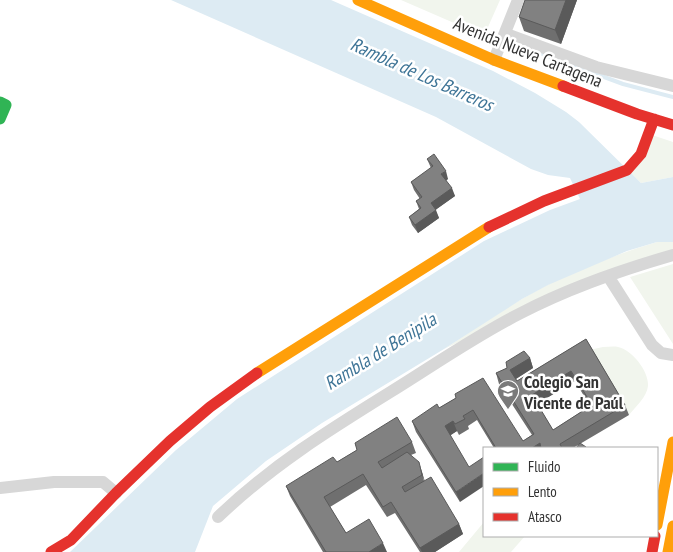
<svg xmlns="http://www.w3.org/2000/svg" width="673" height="552" viewBox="0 0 673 552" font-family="'PT Sans Narrow',sans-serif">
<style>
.green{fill:#f1f5ed}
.water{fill:#ddebf3}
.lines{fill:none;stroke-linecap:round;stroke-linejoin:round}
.stream{stroke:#ddebf3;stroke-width:4}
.street{stroke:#d7d7d7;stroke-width:12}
.fast{stroke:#30b455;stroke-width:11}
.slow{stroke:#ff9f0a;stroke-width:11}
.jam{stroke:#e5322d;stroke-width:11}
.wall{fill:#6f6f6f;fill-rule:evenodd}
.shaded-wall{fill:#5a5a5a}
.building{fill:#818181;stroke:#5a5a5a;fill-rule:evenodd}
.labels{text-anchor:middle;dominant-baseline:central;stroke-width:5;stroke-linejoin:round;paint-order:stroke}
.street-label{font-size:18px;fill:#333;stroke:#fff}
.poi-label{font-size:18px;font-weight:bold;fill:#333;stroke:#fff;text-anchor:start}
.water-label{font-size:19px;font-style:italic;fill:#3f7597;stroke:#fff}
</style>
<rect width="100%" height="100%" fill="#fff"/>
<path class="green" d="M401,0H500L484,36Z
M649,134L673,142V177L641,183L627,170Z
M657,242H673V255L574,288L444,349C470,332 495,314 522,299C562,275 613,255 657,242Z
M673,264V344L630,277Z
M603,347C608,347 614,346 618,347C632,350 649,371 648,386C647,397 635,407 629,415L589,350Z
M484,522V536H525L511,552H459Z"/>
<path class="water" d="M171,0H331L493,71L535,93L566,112L579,122L641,183L673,177V242H657L627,251L548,285L522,299L444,349L322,423L266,461L213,506L195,552H70L176,450L237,399L484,241L550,210L580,199L570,178L548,175L531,169L436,117Z"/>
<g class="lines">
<path class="stream" d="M526,48L623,84L673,97"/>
<path class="street" d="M506,34L596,67L673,86
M494,60L518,0
M608,276L652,345L661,353L673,355
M0,488L54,482H103L116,493
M218,517C271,466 329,430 392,391C434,365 477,335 521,313C569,288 621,270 673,255"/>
<path class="fast" d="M0,102L6,105L0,119"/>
<path class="slow" d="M358,0L494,60L563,86
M257,373L489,227
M657,525L673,442
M668,552L673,526"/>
<path class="jam" d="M563,86L637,114L673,125
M489,227L544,201L627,170L641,154L654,119
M51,552L71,540L116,493L170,441L210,407L257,373
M652,552L655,536"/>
</g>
<path class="wall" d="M525,0H577L561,44L524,31L519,17Z
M427,159L448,179L446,180L455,196L435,210L439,218L418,233L412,225L409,217L419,209L416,201L420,199L414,190L411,182L431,168Z
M586,339L625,405L629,415L573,448H494L477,420L468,426L469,429L459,435L457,431L450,435L460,502L416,432L412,421L439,408L456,398L523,441L532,435L499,384L496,373L530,358L533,368L516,379L517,381ZM575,381L590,406L553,430L537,404Z
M412,442L416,453L411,455L422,472L424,481L459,524L463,534L435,552H420L395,513L387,517L366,485L330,507L346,533L387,552H323L290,496L286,486L337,462L357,450L355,443Z"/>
<path class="shaded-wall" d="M566,0H577L561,44L555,30Z
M446,171L448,179L444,182L441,174Z
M452,188L455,196L434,211L431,203Z
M436,210L439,218L418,233L415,225Z
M530,358L533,368L514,380L510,370Z
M571,371L575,381L535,405L532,395Z
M453,421L457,431L448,437L445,426Z
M540,443L542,448H532Z
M419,462L422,472L426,485L422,475Z
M484,473V486L460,502L456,492Z
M459,524L463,534L435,552H422L420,548Z
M383,543L387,552H369Z"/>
<path class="building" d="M525,0H566L555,30L519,17Z
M434,154L446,171L441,174L452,188L431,203L436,210L415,225L409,217L421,208L416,201L422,197L411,182L433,166L427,159Z
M586,339L625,405L560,444L562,448H541L540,443L532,448H496L473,410L463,416L465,419L455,424L453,421L445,426L469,467L484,457V473L456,492L412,421L437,404L439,408L456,398L455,394L483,378L523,441L534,434L496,373L507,368L506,362L524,351L530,358L510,370L517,381ZM571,371L592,405L553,430L532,395Z
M397,417L412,442L378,462L382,468L407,452L419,462L422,475L402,487L405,492L431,477L459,524L420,548L391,502L383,507L363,474L324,497L346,533L369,519L383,543L369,552H326L286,486L333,457L337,462L357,450L355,443Z
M580,443L586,447L585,448H576Z"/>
<defs>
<g id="school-pin" transform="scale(1.125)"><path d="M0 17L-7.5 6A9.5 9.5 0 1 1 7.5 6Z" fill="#7a7a7a" stroke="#fff"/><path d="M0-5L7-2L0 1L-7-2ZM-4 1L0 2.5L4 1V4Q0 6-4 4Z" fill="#fff"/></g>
</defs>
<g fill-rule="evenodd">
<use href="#school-pin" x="508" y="391"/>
</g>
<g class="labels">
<g class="street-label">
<text transform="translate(528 52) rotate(22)">Avenida Nueva Cartagena</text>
</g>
<g class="poi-label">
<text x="524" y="381">Colegio San<tspan x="524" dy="21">Vicente de Paúl</tspan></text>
</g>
<g class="water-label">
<text transform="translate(422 74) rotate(24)">Rambla de Los Barreros</text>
<text transform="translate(380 351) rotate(-32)">Rambla de Benipila</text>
</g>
</g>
<rect x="483" y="447" width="175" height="90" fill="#ffffff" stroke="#adadad"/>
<rect x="493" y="463" width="25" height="8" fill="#30b455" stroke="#adadad"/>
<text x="528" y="472" font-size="15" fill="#333333">Fluido</text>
<rect x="493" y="488" width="25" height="8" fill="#ff9f0a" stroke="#adadad"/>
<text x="528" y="497" font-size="15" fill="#333333">Lento</text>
<rect x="493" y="513" width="25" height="8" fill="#e5322d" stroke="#adadad"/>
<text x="528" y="522" font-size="15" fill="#333333">Atasco</text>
</svg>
